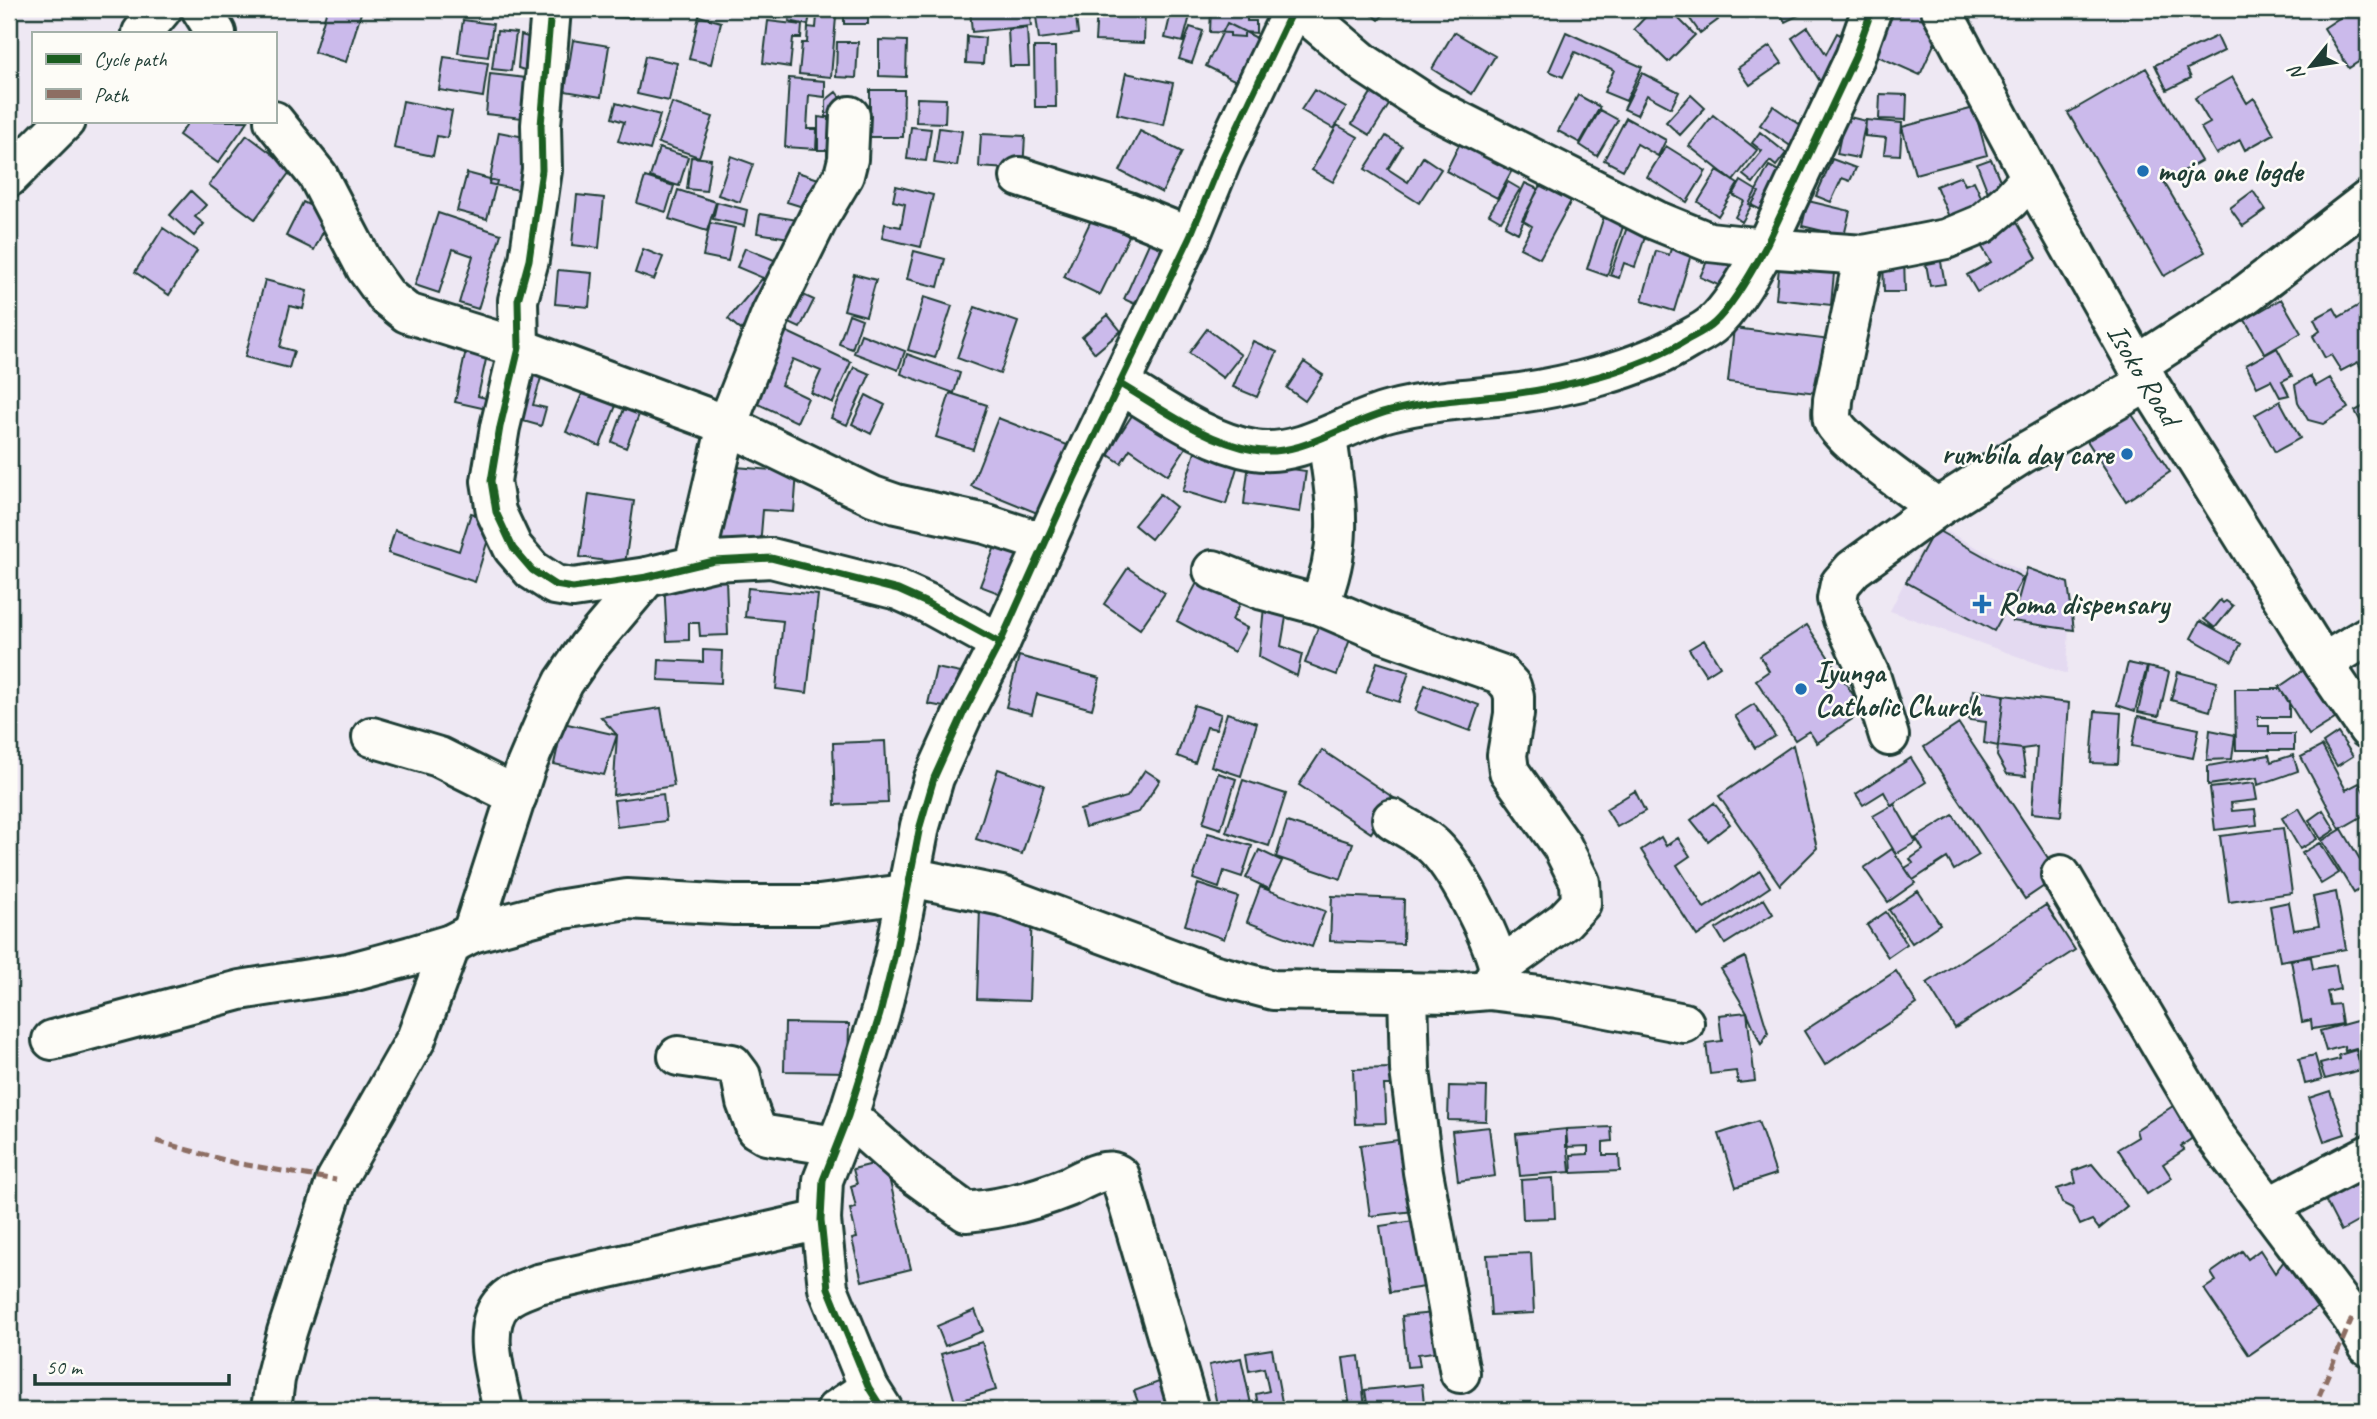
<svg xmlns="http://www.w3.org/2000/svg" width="2377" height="1419" viewBox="0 0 2377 1419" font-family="Caveat,sans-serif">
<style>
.built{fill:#e4daf1}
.building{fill:#cbbaeb;stroke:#1f3d34;stroke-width:2}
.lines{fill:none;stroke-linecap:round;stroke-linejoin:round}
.minor-casing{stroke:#1f3d34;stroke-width:44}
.minor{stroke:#fdfcf7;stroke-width:38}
.quiet{stroke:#8d6e63;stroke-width:5;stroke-dasharray:10 5;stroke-linecap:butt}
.cycleway-casing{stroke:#fdfcf7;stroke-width:11}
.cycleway{stroke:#1b5e20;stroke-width:7}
.poi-dot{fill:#1f6fb2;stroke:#fdfcf7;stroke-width:2.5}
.labels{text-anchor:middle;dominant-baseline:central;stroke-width:5;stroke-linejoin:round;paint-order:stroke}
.poi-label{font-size:30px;font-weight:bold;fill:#1f3d34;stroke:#fdfcf7;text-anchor:start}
.street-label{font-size:30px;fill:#1f3d34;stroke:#fdfcf7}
</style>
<rect width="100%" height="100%" fill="#eee8f3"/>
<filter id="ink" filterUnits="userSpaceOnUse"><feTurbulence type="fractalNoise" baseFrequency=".0143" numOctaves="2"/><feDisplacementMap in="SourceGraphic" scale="14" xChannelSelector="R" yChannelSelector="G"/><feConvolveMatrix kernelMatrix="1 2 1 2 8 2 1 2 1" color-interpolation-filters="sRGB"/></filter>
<g filter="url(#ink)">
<path class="built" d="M1933,524L2070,597L2067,674L1890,611Z"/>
<path class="building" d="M327,9H346L361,13L346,62L314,52Z
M614,9H632V18L614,17Z
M758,9H782L781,18L758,16Z
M791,9H811L808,25L789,21Z
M844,9H868V24H844Z
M970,9H1029L1031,26L972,32Z
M1035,9H1066L1067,18L1076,17L1078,34L1039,39Z
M1097,9H1145L1144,43L1095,41Z
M1172,9L1191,12L1183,42L1165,38Z
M1211,9H1226V11H1233L1232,15L1247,16V21H1256V33L1244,32V37L1230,36V33L1210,32Z
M1364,9H1388L1379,20Z
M1653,9H1669L1695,35L1668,62L1634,29Z
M1683,9H1710L1718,20L1700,33Z
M1778,9H1811L1785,22Z
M1895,9H1926L1940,31L1920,75L1875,55Z
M2214,9H2231L2219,16Z
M2350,9H2368V68L2363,59L2349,68L2324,28L2351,10Z
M699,16L721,22L711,64L689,59Z
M817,16L836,17L831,77L799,74L802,43H807L808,27L816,28Z
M463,20L493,24L488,57L458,53Z
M768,21L802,25L801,38H793L790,67L763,63Z
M1227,23L1257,38L1236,81L1206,66Z
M1190,27L1203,31L1192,63L1179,59Z
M1808,27L1826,54L1837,33L1851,40L1825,89L1792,38Z
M1027,28L1029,66H1010L1008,29Z
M497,31L516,33L511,71L492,69Z
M1454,32L1495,56L1472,94L1432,69Z
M1566,32L1642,67L1626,101L1604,92L1614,70L1575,52L1563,77L1549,71Z
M521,35L545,42L540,75L518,68Z
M967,36L985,38L983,64L966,63Z
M2217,36L2224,51L2187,69L2191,78L2167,90L2155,65Z
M573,40L609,46L601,97L565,91Z
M879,40L907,41L906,77L879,76Z
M837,42H858L856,78L836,77Z
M1770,46L1782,63L1750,85L1738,68Z
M1034,47H1055L1056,107H1035Z
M645,56L677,63L669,101L637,94Z
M444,57L488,63L483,97L439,90Z
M2146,68L2201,161L2164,182L2205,252L2164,276L2068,113Z
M1126,73L1173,83L1164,125L1117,114Z
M1642,73L1679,92L1671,108L1647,95L1637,115L1624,109Z
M490,74L526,78L522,118L486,114Z
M2232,77L2247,103L2254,98L2274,134L2245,150L2240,140L2216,154L2201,128L2210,123L2195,98Z
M789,78L825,81V97L809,95L807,129H817L816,149L785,147Z
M1374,88L1392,100L1370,135L1352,124Z
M870,90H904L903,137H870Z
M1314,90L1346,108L1334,129L1301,110Z
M836,92L843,101L837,159L827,156V150H818V117L826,118V100Z
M1880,94L1907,95L1906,120L1879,119Z
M1578,95L1600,107L1580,143L1558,131Z
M1691,95L1705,108L1680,135L1666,122Z
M917,98L946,99L945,123L916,122Z
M403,101L452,111L447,138L437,136L433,156L394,148Z
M616,103L660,115L650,150L618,141L624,122L612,118Z
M672,103L713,117L699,157L658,143Z
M1773,106L1805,128L1792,147L1760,125Z
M1974,108L1987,155L1915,174L1902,127Z
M1600,110L1618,120L1597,156L1580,145Z
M1713,115L1757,150L1733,181L1689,146Z
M1845,116L1866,121L1858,158L1837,154Z
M1626,118L1666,140L1658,156L1637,144L1623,170L1604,160Z
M1866,120L1902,123L1900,155L1884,154L1886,138L1865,136Z
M189,121H248L218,163L179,135Z
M1337,125L1358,137L1333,182L1312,170Z
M911,127L931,129L926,161L907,159Z
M939,128L962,131L957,166L934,163Z
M1140,131L1182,152L1162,193L1120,171Z
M499,132L535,139L524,191L489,184Z
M1760,132L1786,153L1776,166L1770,161L1753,183L1743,175L1762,151L1752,143Z
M1465,133L1517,161L1497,198L1446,171Z
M981,134L1025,136L1023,170L979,167Z
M247,135L292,169L255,219L209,185Z
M1386,136L1402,146L1388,169L1408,182L1423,157L1441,169L1419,203L1365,169Z
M1666,146L1706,171L1687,202L1647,177Z
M659,148L688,157L679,186L650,177Z
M731,156L753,164L740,202L718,195Z
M691,157L711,159L706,191L687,189Z
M1832,159L1856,168L1850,181L1842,178L1831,202L1816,196Z
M1991,159L2006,194L1991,200L1977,164Z
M1769,166L1792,178L1773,216L1749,204Z
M1717,171L1738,184L1718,216L1698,202Z
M797,172L828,182L819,212L787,202Z
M467,173L497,181L487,219L457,211Z
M1961,176L1965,185L1974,181L1988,212L1954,229L1936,186Z
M645,177L674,186L666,212L637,203Z
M1741,181L1759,192L1742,222L1735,217L1744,201L1733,195Z
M1508,182L1520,189L1501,221L1489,214Z
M1525,183L1538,189L1518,233L1505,226Z
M1541,185L1571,201L1540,258L1520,248L1532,226L1522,220Z
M896,186L933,195L921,247L882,238L885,224L901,227L905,204L893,201Z
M678,190L716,202L707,231L669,219Z
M191,191L206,205L195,217L204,224L194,236L170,215Z
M2253,191L2266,210L2243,226L2230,208Z
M577,195L604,198L599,248L572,245Z
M1808,201L1850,211L1844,236L1802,226Z
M303,202L331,216L314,250L286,236Z
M717,202L747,210L744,226L713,219Z
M1606,210L1626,217L1607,276L1587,269Z
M438,213L501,234L478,309L459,303L473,256L453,249L439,293L415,285Z
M760,214L798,220L796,239L757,233Z
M2014,217L2037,258L1977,292L1967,275L1991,262L1976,237Z
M1092,218L1129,236L1100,295L1064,277Z
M1630,219L1649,225L1635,267L1624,263L1619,278L1610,275Z
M710,223L735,228L728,261L703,256Z
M163,228L197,251L169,295L135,272Z
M1154,232L1180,244L1150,311L1124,299Z
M1673,242L1693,248L1674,311L1642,301L1656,251L1669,255Z
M1714,245L1741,257L1727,289L1700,277Z
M1938,245L1945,284L1930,286L1923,247Z
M745,248L784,264L775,283L737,267Z
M643,249L663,257L654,280L635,273Z
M914,251L945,259L938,287L907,279Z
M1904,257L1905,292H1884L1883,258Z
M1779,267L1834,273L1831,305L1776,299Z
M558,270L592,273L589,307L555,304Z
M854,274L876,280L866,316L844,310Z
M762,279L775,290L741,330L728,319Z
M265,280L307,291L303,309L290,306L280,347L294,351L289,368L245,357Z
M788,288L814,300L800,328L774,316Z
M924,297L952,306L935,358L908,350Z
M2281,299L2301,333L2265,354L2245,320Z
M2368,300V367L2362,370L2358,362L2341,371L2331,355L2325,358L2313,336L2320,331L2314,319L2334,308L2339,317Z
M975,307L1018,322L1000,374L957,358Z
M849,314L862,319L852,349L839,344Z
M1108,315L1121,331L1095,353L1082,337Z
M779,328L851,362L833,403L811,393L821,371L793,359L781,385L808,398L797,422L747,399Z
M1734,328L1831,340L1825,394L1728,382Z
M1207,329L1241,355L1223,378L1189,353Z
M861,334L905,351L898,370L854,353Z
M1253,341L1277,352L1257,397L1233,387Z
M2277,348L2292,376L2282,381L2289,395L2280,397L2271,380L2257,387L2246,365Z
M466,350L487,355L478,396L493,400L491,410L455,402Z
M907,354L960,373L954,393L901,374Z
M1304,362L1323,375L1305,401L1287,388Z
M523,365L543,371L533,405L546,408L541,426L509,417Z
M854,367L870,374L847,425L831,418Z
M2310,376L2316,386L2330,378L2348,408L2323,424L2308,420L2298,402L2295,385Z
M584,389L617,403L600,446L566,432Z
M950,393L987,405L973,449L936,437Z
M866,395L885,405L871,434L852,424Z
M2280,401L2300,438L2275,452L2255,415Z
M1140,403L1192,438L1168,475L1130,449L1121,463L1107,454Z
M2368,404V435L2355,411Z
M625,406L640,412L626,448L612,442Z
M2127,407L2170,472L2126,501L2084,436Z
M998,418L1075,448L1047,517L971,486Z
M1196,449L1239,461L1226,504L1183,491Z
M1249,463L1306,471L1300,512L1244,504Z
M724,466L797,472L794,512L763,510L760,547L718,544Z
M589,494L634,501L625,564L580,557Z
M1160,494L1176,507L1151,539L1134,525Z
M471,513L494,520L475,582L388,553L395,530L459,551Z
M1935,529L2023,578L1994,631L1906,582Z
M996,544L1020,553L1004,595L980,586Z
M1128,568L1165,593L1140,629L1104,604Z
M2027,568L2068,583L2074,630L2012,621Z
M1201,575L1243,598L1232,620L1247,628L1234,652L1177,621Z
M726,578L728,635L700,636L699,623H689V640L667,641L664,580Z
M748,588L818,595L807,693L776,689L783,621L745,617Z
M2220,600L2223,603L2226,601L2233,606L2215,628L2204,619Z
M1288,606L1281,646L1302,654L1297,676L1259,657L1264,607Z
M1321,619L1353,631L1337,675L1305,663Z
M2200,621L2241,644L2232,661L2191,638Z
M1807,625L1864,711L1817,743L1809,731L1795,740L1756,680L1769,671L1760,656Z
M1704,640L1720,666L1706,675L1689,649Z
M703,650L722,651L721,683L658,680L659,660L703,662Z
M1019,656L1100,678L1092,709L1037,694L1032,714L1006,707Z
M1377,662L1409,672L1399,702L1367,692Z
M2128,663L2147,667L2135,711L2117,705Z
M2148,667L2169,672L2159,716L2138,712Z
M936,668L961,673L954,709L928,704Z
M2307,668L2338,717L2309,735L2279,687Z
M2178,672L2217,682L2210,711L2171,700Z
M1425,685L1479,705L1470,731L1415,711Z
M2235,689H2280L2289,702V717H2258V726H2269V734H2294V750H2236Z
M1973,690L2004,695L1998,746L1984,743L1986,722L1969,720Z
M2004,695L2069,703L2061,816L2032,813L2037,747L2022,749L1998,746Z
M1754,704L1775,736L1755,748L1735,716Z
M1194,705L1221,714L1216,729L1207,727L1195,763L1177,756Z
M661,708L674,786L613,795L617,735L601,717Z
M2095,711L2121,713L2118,764L2091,763Z
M1227,713L1257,723L1241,776L1211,766Z
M2138,716L2199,729L2193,758L2132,746Z
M563,723L617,735L604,775L554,764Z
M1959,724L2056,870L2050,882L2025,899L1924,747Z
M2210,730L2235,735L2232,759L2207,760Z
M2338,733L2353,756L2337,766L2323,743Z
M885,741L888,803L835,805L833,743Z
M1793,745L1817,848L1780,885L1719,796Z
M1998,746L2022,749L2026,776L2007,774L1997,756Z
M2322,746L2346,790L2359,783L2368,799V813L2340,829L2301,757Z
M1322,750L1394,798L1371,833L1299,785Z
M2269,755L2271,762L2293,755L2298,771L2258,785L2257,778L2208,785V766Z
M1911,758L1926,782L1891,805L1884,792L1863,805L1856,794Z
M998,769L1044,785L1022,854L976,839Z
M1145,770L1160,780L1139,812L1085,827L1080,810L1127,797Z
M1218,773L1236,779L1221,829L1203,823Z
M1243,780L1286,794L1269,846L1226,832Z
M2254,783L2257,800L2231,803L2232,811L2255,809L2257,825L2215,830L2210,788Z
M1635,791L1645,811L1617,827L1606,809Z
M663,794L666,821L617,827L614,800Z
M1714,803L1730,824L1708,841L1691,820Z
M1894,804L1916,842L1896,854L1873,816Z
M2299,808L2317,839L2300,849L2282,818Z
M2323,810L2335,830L2321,839L2309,820Z
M1953,815L1979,855L1954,870L1947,858L1913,880L1905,868L1913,863L1910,859L1923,850L1916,838Z
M1287,822L1353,843L1341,879L1276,857Z
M2283,828L2292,893L2229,902L2220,836Z
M2342,829L2368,873V884L2354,893L2322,841Z
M1208,833L1252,846L1242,877L1224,871L1219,888L1193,879Z
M1661,837L1666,846L1678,838L1690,856L1677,865L1704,908L1760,871L1770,887L1697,936L1641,850Z
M2320,843L2339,873L2321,884L2302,853Z
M1892,849L1915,883L1888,902L1864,868Z
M1259,850L1282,861L1269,889L1246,878Z
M1198,884L1238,897L1224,939L1185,925Z
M1260,887L1325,911L1312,947L1247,922Z
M1918,891L1940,924L1912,943L1889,910Z
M2336,892L2346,949L2280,961L2270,906L2289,902L2294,930L2319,926L2313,897Z
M1332,896L1404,899L1403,944L1330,941Z
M1764,899L1773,914L1725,944L1716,929Z
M2368,899V919H2367L2361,902Z
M2046,905L2075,950L1955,1028L1927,983Z
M980,908L1032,910L1029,1001L977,999Z
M1886,912L1907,944L1888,957L1867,925Z
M1745,957L1768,1033L1761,1045L1747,1012L1721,969Z
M2311,957L2313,969L2336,965L2340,989L2327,992L2330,1005L2339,1004L2342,1024L2312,1029L2311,1020L2302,1022L2291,960Z
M1896,971L1917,1004L1825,1065L1804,1031Z
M1747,1012L1755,1081L1738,1083L1736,1071L1710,1074L1706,1043L1722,1041L1719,1015Z
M2360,1020L2363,1027L2368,1026V1064L2361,1067L2356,1048L2345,1051L2344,1046L2326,1051L2320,1031Z
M785,1023L849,1024L848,1072L784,1071Z
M2356,1050L2361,1070L2325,1079L2320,1064L2340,1059L2339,1055Z
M2315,1055L2322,1080L2305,1084L2299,1059Z
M1392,1068L1393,1085H1384L1386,1123L1355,1124L1353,1069Z
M1449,1086L1487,1087L1486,1121L1448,1120Z
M2330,1091L2345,1134L2324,1141L2309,1098Z
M2176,1104L2197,1135L2181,1146L2184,1150L2163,1164L2172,1178L2147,1194L2118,1149L2138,1137L2136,1130Z
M1758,1121L1776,1174L1736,1187L1719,1134Z
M1489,1127L1495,1176L1458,1181L1452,1131Z
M1611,1127L1612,1141L1603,1142V1155H1619L1620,1171L1572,1173L1571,1155L1588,1154V1146L1566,1147V1129Z
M1566,1129L1570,1172L1520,1176L1516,1134Z
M1405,1139L1414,1211L1370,1216L1360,1145Z
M885,1161L911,1269L862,1281L852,1239L857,1238L850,1209L856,1208L851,1186L857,1184L853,1169Z
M2092,1164L2127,1206L2099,1229L2092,1220L2080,1225L2072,1208L2062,1203L2057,1189L2076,1183L2073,1171Z
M1553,1178L1555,1218L1523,1219L1521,1180Z
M2358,1182L2368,1202V1216L2341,1231L2325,1200Z
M1421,1220L1432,1286L1390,1292L1380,1226Z
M2260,1250L2275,1273L2284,1261L2317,1308L2249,1355L2204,1289L2216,1281L2211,1273L2242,1251L2248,1259Z
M1531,1253L1534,1313L1491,1315L1487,1255Z
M975,1310L983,1331L945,1346L937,1326Z
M1445,1312L1449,1350L1418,1354L1420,1366L1407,1367L1402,1316Z
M982,1342L996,1390L955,1402L941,1354Z
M1272,1349L1282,1402L1258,1406L1256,1394L1269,1391L1264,1368L1249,1371L1246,1353Z
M1359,1356L1365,1408L1350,1409L1343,1358Z
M1241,1358L1251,1404L1218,1410L1209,1365Z
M1167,1379L1179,1410H1141L1134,1391Z
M1422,1384L1424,1404L1368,1410L1365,1390Z"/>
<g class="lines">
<g class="minor-casing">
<g id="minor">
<path d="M201,9L216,33"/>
<path d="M551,9L541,125L542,170L529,260L518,300L519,348L500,427L491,481L496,512L513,548L532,570L555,585L573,588L647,577L714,561L771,558L898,590L927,603L1000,643"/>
<path d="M1300,9L1365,64L1429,106L1655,220L1709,242L1765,248L1864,255L1946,239L1982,224L2010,200L2031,177"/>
<path id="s1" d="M1941,9L2031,177L2137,365L2323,663L2368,729"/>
<path d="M142,33L162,9"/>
<path d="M274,121L318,176L366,268L387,297L407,313L519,348L727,425L873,496L896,504L986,524L1045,543"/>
<path d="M9,177L65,121"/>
<path d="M1020,177L1128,212L1190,237"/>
<path d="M1864,255L1833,400C1833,407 1831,415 1833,421C1841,441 1917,493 1937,508"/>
<path d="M2137,365L2245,295L2368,200"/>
<path d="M1120,384C1161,408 1206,442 1254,450C1301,458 1346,422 1390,411C1428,401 1466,399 1505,395C1562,388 1639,370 1687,340C1696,335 1707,330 1714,323C1731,308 1754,268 1765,248L1855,57L1872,9"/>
<path d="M694,566L727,425L771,314L819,217L844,175L848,159L850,116"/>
<path d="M1213,570L1263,590L1319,605L1384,633L1500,674L1511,686L1514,696V714L1507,755L1509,771L1562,846L1580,882L1581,903L1564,921L1499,968L1489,990"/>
<path d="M1319,605C1345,543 1336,501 1327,438"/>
<path d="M2323,663L2368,636"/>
<path d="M1889,736L1870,675L1843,619L1837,599L1840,584L1853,569L1937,508L2022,454L2148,382"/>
<path d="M372,737L439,757L517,796"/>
<path d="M1392,819C1404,827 1419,834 1430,843C1455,863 1491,936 1499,968"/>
<path d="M2061,875L2213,1133L2352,1318L2368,1346"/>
<path d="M910,877L1002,896L1209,973L1273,990L1453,993L1489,990L1557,998L1684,1023"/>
<path d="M472,933L526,766L550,710L564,682L588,647L647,577"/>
<path d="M1408,992L1410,1070L1423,1172L1460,1373"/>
<path d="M52,1040L240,990L348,973L411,956L451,944L472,933L557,910L627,899L734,905H819L905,894"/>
<path d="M678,1056L732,1064L741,1076L746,1102L756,1129L766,1135L836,1146"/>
<path d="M848,1116L911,1172L966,1212C1001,1209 1036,1200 1068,1187C1078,1182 1088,1176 1099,1173C1107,1171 1113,1170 1120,1176L1189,1410"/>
<path d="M2270,1206L2368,1155"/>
<path d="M271,1410L275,1379L287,1332L336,1180L416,1039L451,944"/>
<path d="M503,1410C497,1379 478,1326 504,1301C513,1292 526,1289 538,1284L821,1220"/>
<path d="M836,1410L869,1388"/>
<path d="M883,1410L869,1388L828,1288L821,1220L823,1180L848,1116L880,1014L895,954L920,826L934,778L963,714L1000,643L1074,479L1190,237L1222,159L1293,9"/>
</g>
</g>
<use href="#minor" class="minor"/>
<path class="quiet" d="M156,1141L235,1163L336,1180
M2313,1410L2352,1318"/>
<g class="cycleway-casing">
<path id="cycleway" d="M551,9L541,125L542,170L529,260L518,300L519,348L500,427L491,481L496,512L513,548L532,570L555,585L573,588L647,577L714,561L771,558L898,590L927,603L1000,643
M1120,384C1161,408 1206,442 1254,450C1301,458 1346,422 1390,411C1428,401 1466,399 1505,395C1562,388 1639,370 1687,340C1696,335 1707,330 1714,323C1731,308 1754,268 1765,248L1855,57L1872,9
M883,1410L869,1388L828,1288L821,1220L823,1180L848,1116L880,1014L895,954L920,826L934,778L963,714L1000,643L1074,479L1190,237L1222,159L1293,9"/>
</g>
<use href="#cycleway" class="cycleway"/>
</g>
</g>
<g class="poi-dot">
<circle cx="2143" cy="171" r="7"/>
<circle cx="2127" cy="454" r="7"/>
<path d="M1978.5 593.5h7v7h7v7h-7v7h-7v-7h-7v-7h7z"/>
<circle cx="1801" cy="689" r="7"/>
</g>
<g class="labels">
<g class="poi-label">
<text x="2157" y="171">moja one logde</text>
<text x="2113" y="454" text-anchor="end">rumbila day care</text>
<text x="1998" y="604">Roma dispensary</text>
<text x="1815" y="672">Iyunga<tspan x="1815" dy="34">Catholic Church</tspan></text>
</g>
<g class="street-label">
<text stroke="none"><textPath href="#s1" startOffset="418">Isoko Road</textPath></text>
</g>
</g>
<rect width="2377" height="1419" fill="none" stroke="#fdfcf7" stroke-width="35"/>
<rect x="18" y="18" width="2342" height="1384" fill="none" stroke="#1f3d34" stroke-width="2.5" filter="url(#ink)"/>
<rect x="32" y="32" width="245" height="91" fill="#fdfcf7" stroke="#a4b0a9" stroke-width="2"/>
<rect x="46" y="54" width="35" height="10" fill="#1b5e20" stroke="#a4b0a9" stroke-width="2"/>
<text x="94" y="66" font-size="21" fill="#1f3d34">Cycle path</text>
<rect x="46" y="89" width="35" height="10" fill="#8d6e63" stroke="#a4b0a9" stroke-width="2"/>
<text x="94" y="102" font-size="21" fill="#1f3d34">Path</text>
<g transform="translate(2311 66) rotate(240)" stroke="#fdfcf7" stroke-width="5" paint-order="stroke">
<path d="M0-5L12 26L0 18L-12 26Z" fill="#1f3d34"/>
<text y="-10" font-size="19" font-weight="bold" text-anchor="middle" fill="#1f3d34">N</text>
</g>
<path d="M35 1374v10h194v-10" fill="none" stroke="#1f3d34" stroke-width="3.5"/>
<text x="46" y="1374" font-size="21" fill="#1f3d34" stroke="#fdfcf7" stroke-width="5" paint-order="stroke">50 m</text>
</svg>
